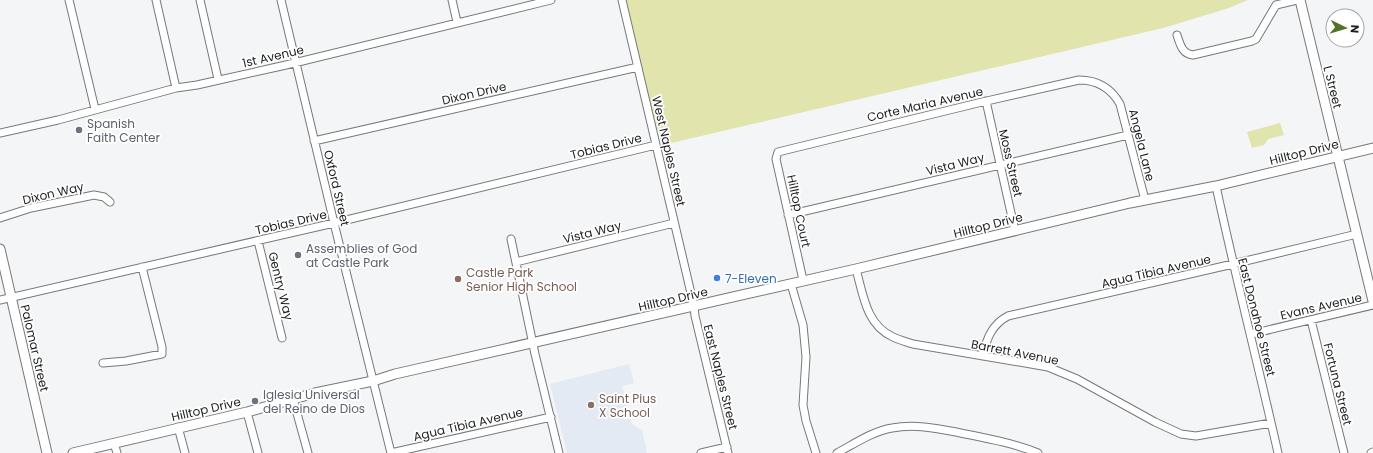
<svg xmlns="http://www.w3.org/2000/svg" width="1373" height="453" viewBox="0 0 1373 453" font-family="Poppins,sans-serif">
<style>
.built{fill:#e4eaf3}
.green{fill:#e1e4ac}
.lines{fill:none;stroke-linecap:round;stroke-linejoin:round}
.minor-casing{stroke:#76787a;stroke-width:9}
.major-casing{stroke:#76787a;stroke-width:11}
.minor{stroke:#fff;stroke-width:7}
.major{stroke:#fff;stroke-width:9}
.worship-dot{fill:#6b7280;stroke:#fff;stroke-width:1.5}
.shop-dot{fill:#3f7fe0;stroke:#fff;stroke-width:1.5}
.education-dot{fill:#8d6e63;stroke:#fff;stroke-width:1.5}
.labels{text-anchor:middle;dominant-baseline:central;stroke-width:3.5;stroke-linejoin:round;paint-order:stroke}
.street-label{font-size:12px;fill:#1d1e1f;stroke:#fff}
.worship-label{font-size:12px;fill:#5b616d;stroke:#fff;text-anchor:start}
.education-label{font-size:12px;fill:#785e54;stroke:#fff;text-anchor:start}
.shop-label{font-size:12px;fill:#366cbe;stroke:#fff;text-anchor:start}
</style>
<rect width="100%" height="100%" fill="#f3f5f7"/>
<path class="built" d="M629,364L634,383L622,386L632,424L642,430L647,453H567L550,384Z"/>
<path class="green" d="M621,0H1248L1229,8L1163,28L667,144L646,112Z
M1280,123L1284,135L1268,139L1264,145L1252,148L1247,132Z"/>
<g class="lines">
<g class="minor-casing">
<path id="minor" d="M69,0L95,109
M156,0L176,88
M200,0L218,79
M281,0L334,223L391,453
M452,0L457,22
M622,0L694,306L695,316L728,453
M1177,35C1180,44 1182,54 1193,55L1252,41L1256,39L1276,5L1297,0
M986,101L1015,231
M0,133L58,120L176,88L197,85L286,65L551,0
M314,141L638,67
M1216,186C1235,275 1258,364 1278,453
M788,215L1128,135
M0,218L31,208L94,195L104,197L110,202
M511,239L535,354L559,453
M258,241L282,338
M516,262L674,223
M856,269C863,294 866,325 893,337C899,340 907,342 913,344L1048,367L1077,379L1155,422L1181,434L1196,436L1271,423
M803,280L776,159L778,152L978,103L1079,80C1098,80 1111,88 1120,104L1145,200
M791,284L803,325L806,357L803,405L806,421L816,453
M0,300L334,223L656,145
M1311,320L1344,453
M1251,334L1373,305
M982,356C987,339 991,325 1008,316L1233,264L1357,234
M103,363L126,361L162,354V347L142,267
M293,399L308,453
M247,412L258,453
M178,427L185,453
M114,443L117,453
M391,453L551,417
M701,453L727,447
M837,453C854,444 873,431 892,428C914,424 935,428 956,432C985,438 1010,442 1038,453
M1371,453L1373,452"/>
</g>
<g class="major-casing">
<path id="major" d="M1300,0L1373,301
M0,249L47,453
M73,453L247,412L315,393L373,381L395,374L856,269L1130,203L1216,186L1373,148"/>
</g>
<use href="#minor" class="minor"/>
<use href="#major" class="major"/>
</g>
<g class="worship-dot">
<circle cx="79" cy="130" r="4"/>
<circle cx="298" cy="255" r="4"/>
<circle cx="255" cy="401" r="4"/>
</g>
<circle class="shop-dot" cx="717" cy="278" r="4"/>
<g class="education-dot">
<circle cx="458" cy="279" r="4"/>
<circle cx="591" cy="405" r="4"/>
</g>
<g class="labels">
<g class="street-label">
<text transform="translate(273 56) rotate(-13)">1st Avenue</text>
<text transform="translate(1333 87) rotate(76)">L Street</text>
<text transform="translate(474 93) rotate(-13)">Dixon Drive</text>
<text transform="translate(925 104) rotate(-13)">Corte Maria Avenue</text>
<text transform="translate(1142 145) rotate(76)">Angela Lane</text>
<text transform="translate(606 146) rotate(-14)">Tobias Drive</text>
<text transform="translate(669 151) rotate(77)">West Naples Street</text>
<text transform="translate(1304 152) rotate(-14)">Hilltop Drive</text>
<text transform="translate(1011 163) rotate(77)">Moss Street</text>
<text transform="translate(955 164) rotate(-14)">Vista Way</text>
<text transform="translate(337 188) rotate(77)">Oxford Street</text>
<text transform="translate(53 193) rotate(-13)">Dixon Way</text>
<text transform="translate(799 211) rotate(78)">Hilltop Court</text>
<text transform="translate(291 222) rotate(-13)">Tobias Drive</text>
<text transform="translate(988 225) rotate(-14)">Hilltop Drive</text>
<text transform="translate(592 232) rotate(-14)">Vista Way</text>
<text transform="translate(1156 271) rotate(-13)">Agua Tibia Avenue</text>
<text transform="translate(281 286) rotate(76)">Gentry Way</text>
<text transform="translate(673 299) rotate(-13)">Hilltop Drive</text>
<text transform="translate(1321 306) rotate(-13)">Evans Avenue</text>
<text transform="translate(1257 317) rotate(76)">East Donahoe Street</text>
<text transform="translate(35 348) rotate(77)">Palomar Street</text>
<text transform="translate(1015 352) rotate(11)">Barrett Avenue</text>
<text transform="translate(721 377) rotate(76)">East Naples Street</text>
<text transform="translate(1338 384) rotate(76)">Fortuna Street</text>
<text transform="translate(206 409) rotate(-13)">Hilltop Drive</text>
<text transform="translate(468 424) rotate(-13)">Agua Tibia Avenue</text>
</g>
<g class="worship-label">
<text x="87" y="123">Spanish<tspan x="87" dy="14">Faith Center</tspan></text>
<text x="306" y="248">Assemblies of God<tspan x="306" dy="14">at Castle Park</tspan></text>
<text x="263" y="394">Iglesia Universal<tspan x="263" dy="14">del Reino de Dios</tspan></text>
</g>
<g class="education-label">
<text x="466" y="272">Castle Park<tspan x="466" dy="14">Senior High School</tspan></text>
<text x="599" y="398">Saint Pius<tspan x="599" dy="14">X School</tspan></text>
</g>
<g class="shop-label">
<text x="725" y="278">7-Eleven</text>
</g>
</g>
<g transform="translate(1345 28) rotate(95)"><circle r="19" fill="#ffffff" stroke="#a5a5a5"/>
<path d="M0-3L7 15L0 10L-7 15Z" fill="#547328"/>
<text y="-6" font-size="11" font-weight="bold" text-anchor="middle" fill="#1d1e1f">N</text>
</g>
</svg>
